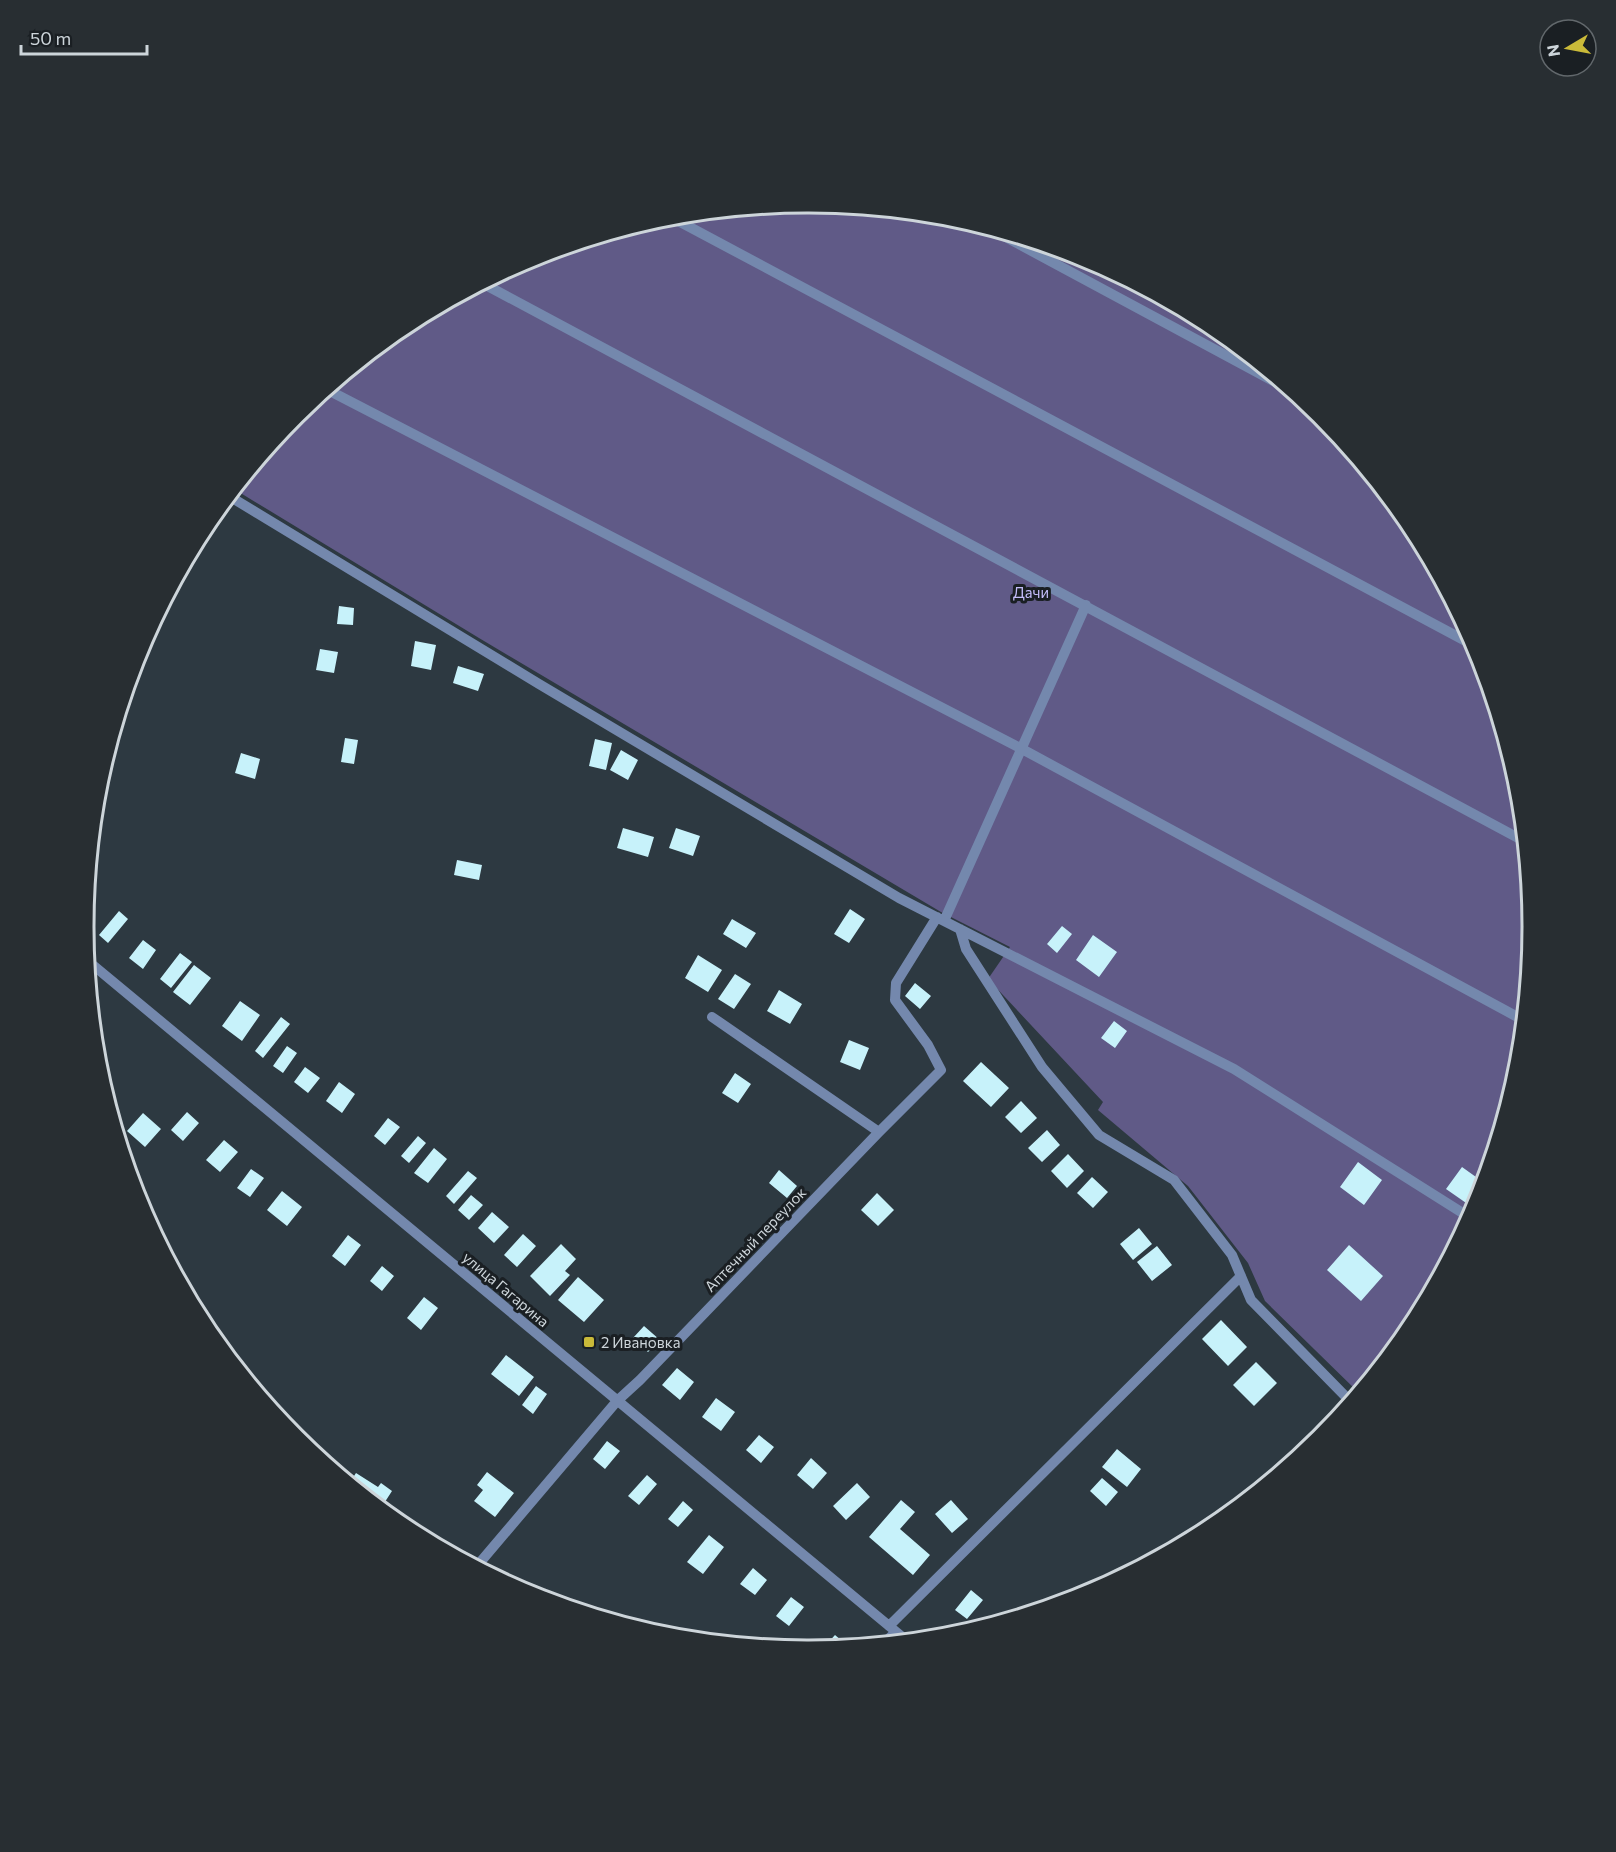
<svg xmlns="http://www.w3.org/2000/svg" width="1616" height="1852" viewBox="0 0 1616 1852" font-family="Commissioner,sans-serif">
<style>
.green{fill:#605a87}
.building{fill:#c7f2fa}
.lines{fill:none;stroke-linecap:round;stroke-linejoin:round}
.minor{stroke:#7488ad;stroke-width:10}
.poi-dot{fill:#caba39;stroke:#1a1f23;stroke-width:2}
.labels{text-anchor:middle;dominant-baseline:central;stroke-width:6;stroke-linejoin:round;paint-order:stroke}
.park-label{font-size:15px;fill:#c4bdf9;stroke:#1a1f23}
.street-label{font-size:15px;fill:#cdd5da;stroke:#1a1f23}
.poi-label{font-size:15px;fill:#cdd5da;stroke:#1a1f23;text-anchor:start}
.rim{fill:none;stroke:#cdd5da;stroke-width:3}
</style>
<rect width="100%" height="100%" fill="#2d3941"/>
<path class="green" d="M808,202L950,216L1085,257L1211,324L1320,414L1410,524L1477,649L1518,785L1532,926L1518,1068L1477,1203L1410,1329L1358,1392L1265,1301L1248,1263L1188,1186L1098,1110L1103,1102L988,979L1010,947L941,912L479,638L234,489L296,414L406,324L531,257L667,216Z"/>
<path class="building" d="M339,606L354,608L353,625L337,624Z
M415,641L436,645L431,670L411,666Z
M320,649L338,652L334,673L316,670Z
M458,666L484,674L478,691L453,683Z
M345,738L358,740L354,764L341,762Z
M595,739L612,743L606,770L589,766Z
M621,750L638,760L628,780L610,770Z
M241,753L260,759L255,779L235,773Z
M623,828L654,837L648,857L617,848Z
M676,828L700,836L693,856L669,848Z
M457,860L482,865L479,880L454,875Z
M850,909L865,919L849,943L834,934Z
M119,911L128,919L108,943L99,935Z
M732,919L756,933L746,948L723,934Z
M1062,926L1072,934L1057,953L1047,944Z
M1093,935L1117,952L1099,977L1076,960Z
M143,940L156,950L143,969L129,958Z
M180,953L192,962L171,988L160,979Z
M698,955L722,970L708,992L685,978Z
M194,965L211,978L190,1005L173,992Z
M735,974L751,984L734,1009L718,999Z
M915,983L931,996L920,1009L905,996Z
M779,990L802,1004L790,1024L767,1011Z
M240,1001L260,1015L242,1041L222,1026Z
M281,1017L290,1024L263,1058L255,1051Z
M1114,1021L1127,1031L1115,1048L1101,1038Z
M849,1040L869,1048L860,1070L840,1062Z
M287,1046L297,1053L283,1073L273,1066Z
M981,1062L1009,1088L991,1107L963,1081Z
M305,1067L320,1078L308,1093L294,1082Z
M735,1073L751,1084L738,1103L722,1093Z
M339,1082L355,1094L342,1113L326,1101Z
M1021,1101L1037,1118L1021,1133L1005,1117Z
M187,1112L199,1123L183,1141L171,1130Z
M143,1113L161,1129L145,1147L127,1131Z
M388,1118L400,1127L385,1145L374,1136Z
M1047,1130L1060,1145L1042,1162L1028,1148Z
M418,1136L426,1143L409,1163L401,1156Z
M224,1140L238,1152L220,1172L206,1160Z
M434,1148L447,1159L428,1183L414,1173Z
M1068,1154L1084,1171L1067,1188L1051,1171Z
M1358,1162L1382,1180L1364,1205L1340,1187Z
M1462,1167L1483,1182L1469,1205L1446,1189Z
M251,1169L264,1178L250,1197L237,1188Z
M779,1170L797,1186L787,1198L769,1183Z
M468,1171L477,1178L454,1204L446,1196Z
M1092,1177L1108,1192L1093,1208L1077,1193Z
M282,1191L302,1207L287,1226L267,1210Z
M877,1193L894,1210L878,1226L861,1210Z
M471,1195L483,1205L469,1220L458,1210Z
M492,1212L509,1227L494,1243L478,1228Z
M1139,1228L1152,1244L1133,1260L1120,1244Z
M523,1234L536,1246L517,1267L504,1255Z
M348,1235L361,1245L345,1266L332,1256Z
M561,1244L576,1259L565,1271L570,1275L550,1296L530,1276Z
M1349,1245L1383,1276L1361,1301L1327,1270Z
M1157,1246L1172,1265L1152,1281L1137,1262Z
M382,1266L394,1276L382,1291L370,1281Z
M578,1277L604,1300L584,1322L558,1300Z
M424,1297L438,1308L421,1330L407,1318Z
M1221,1320L1247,1347L1228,1366L1202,1339Z
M644,1326L660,1340L648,1352L633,1338Z
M506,1355L534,1377L519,1396L491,1374Z
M1256,1362L1277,1383L1254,1406L1233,1385Z
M677,1368L694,1382L680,1400L662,1385Z
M536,1386L547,1394L533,1414L522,1405Z
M716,1398L735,1412L721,1431L702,1417Z
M759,1435L774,1447L761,1463L746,1450Z
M607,1441L620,1451L605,1469L593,1459Z
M1117,1449L1141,1469L1127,1487L1102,1467Z
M811,1458L827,1473L813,1489L797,1475Z
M487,1472L514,1493L495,1517L474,1501L483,1490L477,1485Z
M356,1473L378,1487L381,1483L392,1491L381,1508L350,1482Z
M647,1475L657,1484L639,1505L628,1496Z
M1102,1478L1118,1492L1106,1506L1090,1491Z
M857,1483L870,1497L846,1520L833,1506Z
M901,1500L915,1512L900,1529L930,1555L913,1575L869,1537Z
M951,1500L968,1519L952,1533L935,1514Z
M683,1501L693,1510L678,1527L668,1519Z
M709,1535L724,1547L703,1574L687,1562Z
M753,1568L767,1580L755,1595L740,1584Z
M971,1590L983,1600L967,1619L955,1610Z
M791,1597L804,1607L789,1626L776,1616Z
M835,1635L848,1646L823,1648Z"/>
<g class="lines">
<path class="minor" d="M669,216L1475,646
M987,227L1292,391
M482,283L1524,841
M326,389L1022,749L1523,1020
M229,496L539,684L899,898L1234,1069L1469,1217
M944,921L1086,605
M960,929L966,949L1042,1067L1099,1135L1174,1180L1232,1255L1251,1300L1350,1401
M88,961L906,1640
M712,1017L879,1132
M477,1566L617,1401L640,1380L879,1132L941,1070L928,1045L895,1000L896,983L937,917
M889,1626L1241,1276
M884,1643L896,1632"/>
</g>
<rect class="poi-dot" x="583" y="1336" width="12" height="12" rx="3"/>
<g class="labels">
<g class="park-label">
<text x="1031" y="592">Дачи</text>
</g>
<g class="street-label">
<text transform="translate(755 1239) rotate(-46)">Аптечный переулок</text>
<text transform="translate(506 1289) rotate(40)">улица Гагарина</text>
</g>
<g class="poi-label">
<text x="601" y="1342">2 Ивановка</text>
</g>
</g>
<path d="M0 0H1616V1852H0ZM807 213H809A713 713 0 0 1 1522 926V927A713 713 0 0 1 809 1640H807A713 713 0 0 1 94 927V926A713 713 0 0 1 807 213Z" fill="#282e32" fill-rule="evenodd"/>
<path class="rim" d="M807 213H809A713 713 0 0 1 1522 926V927A713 713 0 0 1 809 1640H807A713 713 0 0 1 94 927V926A713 713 0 0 1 807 213Z"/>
<g transform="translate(1568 48) rotate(260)"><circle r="28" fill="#1a1f23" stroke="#62686c" stroke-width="1.5"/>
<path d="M0-4.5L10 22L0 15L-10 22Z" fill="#caba39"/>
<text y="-9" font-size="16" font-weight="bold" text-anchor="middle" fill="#cdd5da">N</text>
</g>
<path d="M21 45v9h126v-9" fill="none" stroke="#cdd5da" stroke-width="3"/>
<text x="30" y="45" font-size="18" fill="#cdd5da" stroke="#1a1f23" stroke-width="4.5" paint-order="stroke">50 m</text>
</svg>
